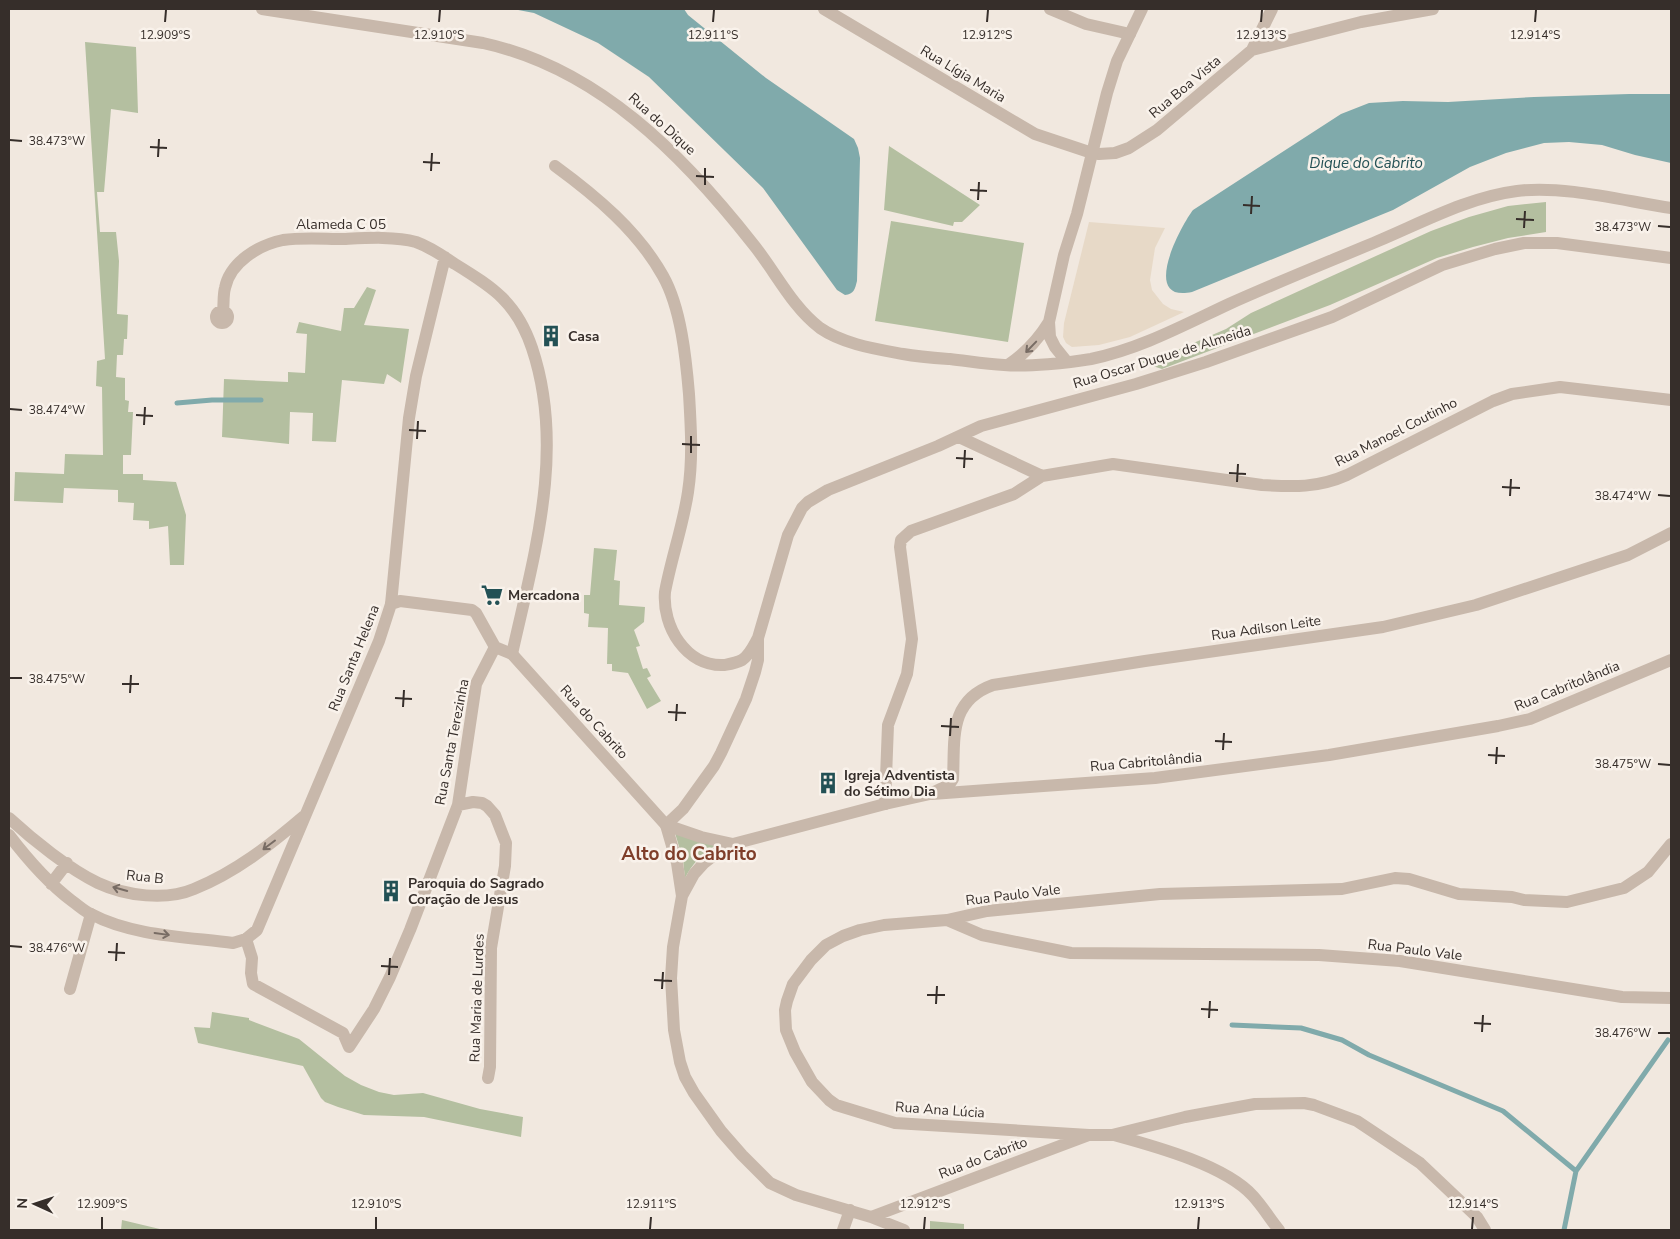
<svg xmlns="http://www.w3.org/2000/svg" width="1680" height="1239" viewBox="0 0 1680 1239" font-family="'Nunito Sans',sans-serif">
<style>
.green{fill:#b4bfa0}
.plaza{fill:#e7d9c7}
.water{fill:#80aaab}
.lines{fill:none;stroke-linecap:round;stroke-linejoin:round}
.stream{stroke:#80aaab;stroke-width:5}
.minor{stroke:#c8b8ab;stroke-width:12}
.tertiary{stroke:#c8b8ab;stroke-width:12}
.oneway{stroke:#786c64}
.ticks{fill:none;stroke:#362e2a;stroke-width:2}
.labels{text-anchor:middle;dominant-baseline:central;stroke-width:5;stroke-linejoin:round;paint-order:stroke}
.street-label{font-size:14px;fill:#362e2a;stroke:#f9f2eb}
.poi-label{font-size:14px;font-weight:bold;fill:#362e2a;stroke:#f9f2eb;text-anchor:start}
.water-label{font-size:15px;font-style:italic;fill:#235155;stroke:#f9f2eb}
.district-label{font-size:19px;font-weight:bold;fill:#7f3e2a;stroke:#f9f2eb}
.ticks-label{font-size:12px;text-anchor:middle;fill:#362e2a;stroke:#f9f2eb;stroke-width:5;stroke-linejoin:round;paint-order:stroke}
</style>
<rect width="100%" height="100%" fill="#f1e8df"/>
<path class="green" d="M85,42L136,47L138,113L111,109L104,192H97L100,232H116L119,261L117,314L128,315L127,339H124L123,355H117L116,377L125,378V400L129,401L128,412H133L131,455H123V474H143V480L176,482L186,515L184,565H170L168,526L149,529V521L133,520L134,503L118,502V490L64,488L63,503L14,501L15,472L64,474L65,454L103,455L102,387L96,386L97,361L105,359Z
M889,146L980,205L962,222H954L953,226L884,210Z
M1546,202V232L1508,238L1473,247L1437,258L1330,305L1162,369L1137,361L1161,357L1226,329L1251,313L1323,280L1431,231L1469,217L1508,206Z
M891,221L1024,243L1008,342L875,321Z
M367,287L376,290L364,325L409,329L401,383L387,374L384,384L342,380L336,442L312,441L313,413L290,412L289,444L222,437L224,379L288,382V372L305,373L307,334L296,333L299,322L341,331L344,308H354Z
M594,548L617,550L614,580L620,581L619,605L645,607L644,622L634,630L640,646L636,647L643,669L647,668L651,676L647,678L661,701L647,709L628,673L612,671V664H607L608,628L588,627L589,614L584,613V595H590Z
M675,833L716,845C702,854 692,864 685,878L683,860Z
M212,1012L249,1018V1020L299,1039L345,1076L361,1085L379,1092L394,1095L423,1093L480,1109L523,1117L521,1137L424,1117L364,1115L338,1107L325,1102L321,1098L303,1066L198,1043L194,1027L210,1028Z
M122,1220L164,1230H121Z
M930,1221L964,1224V1230H930Z"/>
<path class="plaza" d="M1089,222L1165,228L1155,248L1150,280L1152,290L1163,304L1171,309L1184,312L1130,337L1099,345L1072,347L1066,343L1063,337L1064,323Z"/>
<path class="water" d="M513,9H684L688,15L766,78L854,139L858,148L860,158L857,281C855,289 854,294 845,295L837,290L763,188L649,77L598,43L534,13Z
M1629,94H1671V163L1635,155L1602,145L1569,142L1544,143L1506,153L1470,167L1393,210L1192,292C1140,303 1180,227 1193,210L1341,114L1369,103L1403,101L1448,102L1534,97Z"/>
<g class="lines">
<path class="stream" d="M177,403L212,400H261
M1232,1025L1301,1028L1342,1040L1369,1055L1503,1111L1576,1171
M1564,1230L1576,1171L1668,1040"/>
<path class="minor" d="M824,9L1035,134L1089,152L1099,154L1115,153L1129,148L1157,130L1252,50L1272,9
M1050,9L1086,24L1130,34
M1252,50L1361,22L1433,9
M555,166C596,196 638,231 663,276C681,308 686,358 689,394C691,428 693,459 688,492C683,526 671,559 665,592C662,626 686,667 724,665C730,664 737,663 742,660C750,655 754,645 758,638
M216 317a6 6 0 1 1 12 0a6 6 0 1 1-12 0Z
M223,311C224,303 223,295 225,288C230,262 259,245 283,240C303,237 324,239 344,239C365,238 395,236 416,242C430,247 443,256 455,264C494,288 517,303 532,348C566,449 534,555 512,654
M959,437L1042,476
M391,604L409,418L416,376L445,257
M932,794L1155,778L1329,755L1498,726L1530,719L1671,660
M885,804L888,725L907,674L912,639L900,547L901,540L911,531L1014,494L1042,476L1113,464L1262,485C1293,487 1318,488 1347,475L1493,401L1512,394L1560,387L1671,400
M458,805L473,802L482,803L487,806L495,815L506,843L505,866L491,948L490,1067L488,1078
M733,844L722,849L704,863L694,874L682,896L673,947L671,978L674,1030L680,1062L685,1077L694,1093L721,1131L742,1155L770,1183L796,1195L871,1217L1089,1135H1112L1185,1117L1255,1104L1304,1103L1314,1105L1357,1121L1420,1163L1477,1217L1485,1230
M682,896L677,863L666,825L683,809L714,766L721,753L746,699L755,672L758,660V638L788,535L802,508L808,502L828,490L938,446L981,426L1136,384L1206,362L1332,317L1442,265L1495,249L1524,243H1557L1671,258
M947,920L982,935L1071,953L1319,955L1400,961L1622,997L1671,998
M246,939L252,958L251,973L253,984L343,1033L349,1047L374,1009L390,977L410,930L458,805L476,684L495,647
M70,989L91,914
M1089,1135L895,1123L836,1105L829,1100L812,1082L795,1052L786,1030L785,1010L787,1001L793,984L811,960L826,945L843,936L860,930L884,925L947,920L987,911L1160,894L1342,889L1395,878L1409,879L1459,894L1512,897L1524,900L1567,902L1624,888L1648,872L1671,844
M1114,1135C1154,1146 1225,1165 1253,1196C1263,1207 1270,1219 1279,1230
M871,1217L904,1230
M843,1230L850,1210"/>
<path class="tertiary" d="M262,9L483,43C598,68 683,155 753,244C775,271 792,307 820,328C843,344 876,349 903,354C919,357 935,358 950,359C968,361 986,364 1004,365C1028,367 1068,363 1091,359C1140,349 1184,325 1229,304C1278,282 1328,262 1378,241C1423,222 1469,197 1517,191C1564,185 1624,201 1671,208
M1067,362L1055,347L1050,337L1049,322L1064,255L1077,214L1107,93L1117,61L1142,9
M1008,365C1026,353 1038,340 1049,322
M9,818C33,840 69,869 98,883C126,896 166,901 194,889C236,872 270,845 304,816
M9,835C28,860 47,882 72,901C78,905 84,911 91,914C132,936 188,937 233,943L246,939L257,930L379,641L391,604L400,601L472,610L476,613L495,647L512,654L666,825L701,837L733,844L885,804L930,794L949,785L953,779C955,739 948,701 993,685L1145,661L1383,627L1476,605L1628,555L1671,533
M51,884L67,863"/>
</g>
<defs><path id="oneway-shaft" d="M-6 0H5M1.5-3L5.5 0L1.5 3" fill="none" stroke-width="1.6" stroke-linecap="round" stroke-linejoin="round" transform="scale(1.25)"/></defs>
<g class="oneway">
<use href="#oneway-shaft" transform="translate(1031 347) rotate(134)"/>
<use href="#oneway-shaft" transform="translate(269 845) rotate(143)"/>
<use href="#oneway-shaft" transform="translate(120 889) rotate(-164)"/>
<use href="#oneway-shaft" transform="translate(162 934) rotate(8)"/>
</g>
<path class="ticks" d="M165,22L166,10M439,22L440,10M713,22L714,10M987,22L988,10M1261,22L1262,10M1535,22L1536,10M10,140L22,141M150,147L167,148M158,157L159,139M423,162L440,163M431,171L432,153M696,176L714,177M705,185V168M970,190L987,191M978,200L979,182M1243,205L1260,206M1251,214L1252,196M1516,219L1534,220M1658,226L1670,227M1524,228L1525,211M10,409L22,410M136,415L153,416M144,425L145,407M409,430L426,431M417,439L418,421M682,444L700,445M691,453V436M956,458L973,459M964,468L965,450M1229,473L1246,474M1237,482L1238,464M1502,487L1520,488M1658,495L1670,496M1510,496L1511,479M10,678H22M122,684H139M130,693L131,675M395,698L412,699M403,707L404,690M668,712L686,713M676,721L677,704M941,726L959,727M950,736L951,718M1215,741L1232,742M1223,750L1224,733M1488,755L1505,756M1496,764L1497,747M1658,764L1670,765M10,946L22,947M108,952L125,953M116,961L117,943M381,966L398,967M389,975L390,958M654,980L672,981M662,989L663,972M927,995H945M936,1004L937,986M1201,1009L1218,1010M1209,1018L1210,1001M1474,1023L1491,1024M1482,1032L1483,1015M1658,1033H1670M102,1229V1217M376,1229V1217M650,1229L651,1217M924,1229L925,1217M1198,1229L1199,1217M1472,1229L1473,1217"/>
<defs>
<g id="building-bare" transform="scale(1.725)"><path d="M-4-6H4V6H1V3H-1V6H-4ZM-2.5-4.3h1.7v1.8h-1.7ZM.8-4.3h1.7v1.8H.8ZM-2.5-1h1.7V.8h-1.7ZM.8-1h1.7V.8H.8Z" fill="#235155" stroke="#f9f2eb" stroke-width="2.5" paint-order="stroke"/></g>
<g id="supermarket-bare" transform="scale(1.725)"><path d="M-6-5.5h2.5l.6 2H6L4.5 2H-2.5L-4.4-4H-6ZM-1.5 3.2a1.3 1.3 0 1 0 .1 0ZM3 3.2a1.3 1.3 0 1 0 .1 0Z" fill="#235155" stroke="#f9f2eb" stroke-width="2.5" paint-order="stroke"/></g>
</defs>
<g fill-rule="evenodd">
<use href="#building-bare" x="551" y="336"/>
<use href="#supermarket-bare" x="492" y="595"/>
<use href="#building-bare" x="828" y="783"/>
<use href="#building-bare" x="391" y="891"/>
</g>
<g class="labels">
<g class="street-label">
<text transform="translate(963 74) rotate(31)">Rua Lígia Maria</text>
<text transform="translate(1185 87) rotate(-40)">Rua Boa Vista</text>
<text transform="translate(662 124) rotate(42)">Rua do Dique</text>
<text x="341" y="224">Alameda C 05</text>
<text transform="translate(1162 357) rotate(-17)">Rua Oscar Duque de Almeida</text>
<text transform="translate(1396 432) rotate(-27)">Rua Manoel Coutinho</text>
<text transform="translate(1266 628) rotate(-8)">Rua Adilson Leite</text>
<text transform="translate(354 658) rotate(-68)">Rua Santa Helena</text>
<text transform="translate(1567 686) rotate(-22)">Rua Cabritolândia</text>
<text transform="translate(594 722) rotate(48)">Rua do Cabrito</text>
<text transform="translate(452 742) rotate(-79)">Rua Santa Terezinha</text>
<text transform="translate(1146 762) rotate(-5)">Rua Cabritolândia</text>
<text transform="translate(145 877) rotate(6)">Rua B</text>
<text transform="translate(1013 895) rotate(-7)">Rua Paulo Vale</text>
<text transform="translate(1415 950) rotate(7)">Rua Paulo Vale</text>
<text transform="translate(477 998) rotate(-88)">Rua Maria de Lurdes</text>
<text transform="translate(940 1110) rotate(4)">Rua Ana Lúcia</text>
<text transform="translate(983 1158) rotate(-21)">Rua do Cabrito</text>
</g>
<g class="poi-label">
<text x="568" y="336">Casa</text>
<text x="508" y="595">Mercadona</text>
<text x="844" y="775">Igreja Adventista<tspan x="844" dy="16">do Sétimo Dia</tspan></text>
<text x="408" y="883">Paroquia do Sagrado<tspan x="408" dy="16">Coração de Jesus</tspan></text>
</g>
<g class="water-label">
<text x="1366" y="163">Dique do Cabrito</text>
</g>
<g class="district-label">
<text x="689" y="854">Alto do Cabrito</text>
</g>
</g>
<g class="ticks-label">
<text x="165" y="39">12.909°S</text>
<text x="439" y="39">12.910°S</text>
<text x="713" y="39">12.911°S</text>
<text x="987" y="39">12.912°S</text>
<text x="1261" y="39">12.913°S</text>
<text x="1535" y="39">12.914°S</text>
<text x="57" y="145">38.473°W</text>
<text x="1623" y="231">38.473°W</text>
<text x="57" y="414">38.474°W</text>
<text x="1623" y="500">38.474°W</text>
<text x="57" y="683">38.475°W</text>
<text x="1623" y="768">38.475°W</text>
<text x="57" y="952">38.476°W</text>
<text x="1623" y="1037">38.476°W</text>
<text x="102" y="1208">12.909°S</text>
<text x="376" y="1208">12.910°S</text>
<text x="651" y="1208">12.911°S</text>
<text x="925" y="1208">12.912°S</text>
<text x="1199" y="1208">12.913°S</text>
<text x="1473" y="1208">12.914°S</text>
</g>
<rect width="1680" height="1239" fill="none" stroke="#362e2a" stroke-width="20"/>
<g transform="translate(35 1204) rotate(273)" stroke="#f9f2eb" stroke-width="4" paint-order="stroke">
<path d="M0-4L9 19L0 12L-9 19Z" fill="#362e2a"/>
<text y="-8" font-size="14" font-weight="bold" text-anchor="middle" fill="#362e2a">N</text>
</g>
</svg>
